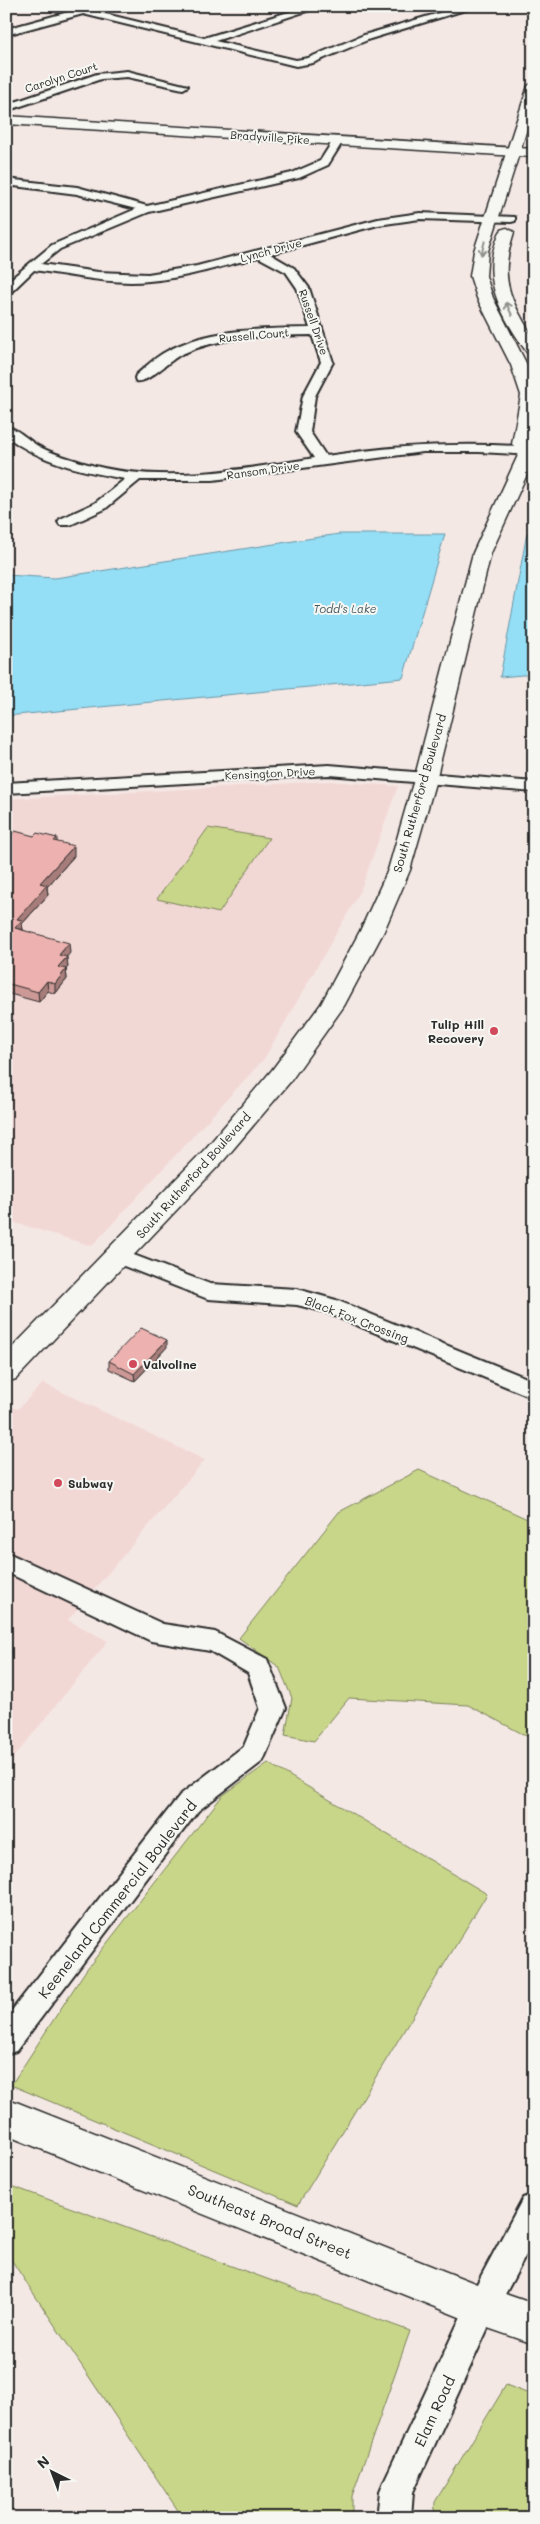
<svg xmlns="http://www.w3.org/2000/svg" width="540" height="2524" viewBox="0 0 540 2524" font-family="Mali,sans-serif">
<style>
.built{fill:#f2d8d5}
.green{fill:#c8d689;stroke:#7a805a}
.water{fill:#94def6;stroke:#6a96a5}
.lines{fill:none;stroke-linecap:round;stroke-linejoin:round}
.minor-casing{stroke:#2b2b2b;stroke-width:4}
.major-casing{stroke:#2b2b2b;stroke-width:3}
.highway-casing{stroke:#2b2b2b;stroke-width:3}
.minor{fill:#f6f6f2;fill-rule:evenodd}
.major{fill:#f6f6f2;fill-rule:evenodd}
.highway{fill:#f6f6f2;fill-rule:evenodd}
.wall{fill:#cc9996;stroke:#2b2b2b}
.shaded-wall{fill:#a67d7a;stroke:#2b2b2b}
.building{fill:#edb2af;stroke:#2b2b2b}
.oneway{stroke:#90908e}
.poi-dot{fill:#d1495b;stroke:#f6f6f2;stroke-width:2}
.labels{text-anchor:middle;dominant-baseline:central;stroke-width:4;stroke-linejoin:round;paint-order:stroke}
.far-street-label{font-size:11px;fill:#2b2b2b;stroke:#f6f6f2}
.far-water-label{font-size:11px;font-style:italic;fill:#45585e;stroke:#f6f6f2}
.street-label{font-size:12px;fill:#2b2b2b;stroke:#f6f6f2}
.poi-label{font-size:12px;font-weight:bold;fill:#2b2b2b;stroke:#f6f6f2;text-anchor:start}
.near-street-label{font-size:15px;fill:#2b2b2b;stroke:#f6f6f2}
</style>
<rect width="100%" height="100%" fill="#f4e8e5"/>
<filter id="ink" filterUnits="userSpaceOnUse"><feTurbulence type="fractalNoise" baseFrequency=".02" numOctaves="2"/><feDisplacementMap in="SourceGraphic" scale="10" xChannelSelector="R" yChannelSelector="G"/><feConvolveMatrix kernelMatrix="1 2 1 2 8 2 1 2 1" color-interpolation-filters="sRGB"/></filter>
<g filter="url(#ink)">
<path class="built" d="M328,781L398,786L360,892L264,1059L92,1246L6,1220V799Z
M43,1383L205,1460L68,1620L108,1641L6,1767V1404L18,1409Z"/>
<path class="green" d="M208,828L269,838L219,913L157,899Z
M419,1470L534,1522V1740L468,1705L349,1698L314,1741L285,1735L292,1698L279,1667L239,1638L339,1512Z
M268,1763L487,1894L298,2205L11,2085L86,1970L222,1796Z
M6,2184L410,2331L352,2496V2518H183L6,2252Z
M506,2385L534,2396V2518H434L435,2502Z"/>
<path class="water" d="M527,533H534V674L500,677Z
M339,534H445L403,678L6,716V575L55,578Z"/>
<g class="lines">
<g class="minor-casing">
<path id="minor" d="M57,6H73L204,38L308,6H322L215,41L296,60L308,58L364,35L463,6H478L370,39L313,63L296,66L83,14L6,35V29L72,11Z
M127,71L188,86L183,89L127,77L101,79L6,111V105L97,74Z
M338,138L343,141L328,165L299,178L149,212L60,249L41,264L98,272L148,274L197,266L378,219L420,213L515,217V221L511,222L420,219L378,225L270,254L294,268L309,288L333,362L315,396L310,432L326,456C396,445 463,442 534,447V455L479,452H423L213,480H140L105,509L70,525H60L58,522L60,519L95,503L125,479C82,471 41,463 6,436V426C18,429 28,440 38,446C52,454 69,458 84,463C157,485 241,470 314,458L296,432L303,396L321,362L312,335C268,336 223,335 182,354C169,360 148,384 136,381L135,378L136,375C146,367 155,357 167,351C210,328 262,329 310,328L297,288L286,272L258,257C223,266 186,278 149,281C111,285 71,275 34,270L10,293L6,294V283L52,245L136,209L77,194L6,185V179L77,187L147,206L292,173L320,161L334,139Z
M329,765L534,782V792L329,775L6,793V783Z
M118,1249L210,1284L297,1289L336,1300L534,1381V1398L322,1311L297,1305L208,1299L111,1261L107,1256L111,1251Z
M6,1552L163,1624L215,1632L267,1659L286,1708L263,1761L198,1811L16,2051L6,2054V2018L180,1795L244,1746L260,1708L248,1673L210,1651L151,1641L6,1572Z
M534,2194V2240L493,2317L413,2492L411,2518H377L380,2491L385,2479L471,2295L523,2198Z"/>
</g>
<g class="major-casing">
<path id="major" d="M6,116L534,149V157L6,124Z
M6,2098L482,2286L534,2304V2344L482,2326L6,2135Z"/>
</g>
<g class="highway-casing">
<path id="highway" d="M534,82V107L488,251L486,276L493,298L527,365L534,384V418L530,442L534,443V459L491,553L437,776L410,870L384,931L344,1006L290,1082L224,1160L16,1379L6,1382V1354L206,1148L272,1070L321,1004L360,931L388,870L415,776L473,553L520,451L512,444L521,395L511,365L477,298L470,276L474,251L528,86Z
M507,228L514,232C504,264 503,283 519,313C529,332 534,334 534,356L528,354C505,321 481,283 496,242C499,235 499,229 507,228Z"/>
</g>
<use href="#minor" class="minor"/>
<use href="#major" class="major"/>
<use href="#highway" class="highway"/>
</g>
<path class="wall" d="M34,836L57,838V842L74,856L47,887L48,895L22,924L23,930L70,953L66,957L68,967L66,969L67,979L55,994L48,991L39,1002L6,993V841Z
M167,1347L135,1381L109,1369V1361Z"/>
<path class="shaded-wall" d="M74,846V856L47,887L48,895L22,924L23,930L15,928L17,919L40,883Z
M69,943L70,953L60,965L59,955Z
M67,957L68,967L59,977L58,967Z
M66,969L67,979L55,994V984Z
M47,981L48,991L39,1002L38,992Z
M167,1340V1347L135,1381L134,1374Z
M10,1643L11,1653L6,1659V1647Z"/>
<path class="building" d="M15,831L34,836L37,833L57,838L54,841L74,846L40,883L47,885L17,919L22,920L15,928L69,943L59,955L67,957L58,967L66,969L55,984L47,981L38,992L6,983V841Z
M141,1328L167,1340L134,1374L109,1361Z
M6,1641L10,1643L6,1647Z"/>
<defs><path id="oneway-shaft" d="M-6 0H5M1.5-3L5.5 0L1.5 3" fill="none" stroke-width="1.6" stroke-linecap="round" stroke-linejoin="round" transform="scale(1.25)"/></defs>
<g class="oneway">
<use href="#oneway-shaft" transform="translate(483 248) rotate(104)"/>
<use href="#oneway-shaft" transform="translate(509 309) rotate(-115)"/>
</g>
</g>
<g class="poi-dot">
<circle cx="494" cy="1031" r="5"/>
<circle cx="133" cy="1364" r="5"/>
<circle cx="58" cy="1483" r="5"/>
</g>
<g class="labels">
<g class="far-street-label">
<text transform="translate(61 77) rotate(-18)">Carolyn Court</text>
<text transform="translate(270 137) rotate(4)">Bradyville Pike</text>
<text transform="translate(271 250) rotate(-15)">Lynch Drive</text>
<text transform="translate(314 322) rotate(71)">Russell Drive</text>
<text transform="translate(254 335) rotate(-5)">Russell Court</text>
<text transform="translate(263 470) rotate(-8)">Ransom Drive</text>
<text transform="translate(270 773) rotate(-3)">Kensington Drive</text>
</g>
<g class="far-water-label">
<text x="345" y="608">Todd's Lake</text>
</g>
<g class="street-label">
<text transform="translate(419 793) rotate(-74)">South Rutherford Boulevard</text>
<text transform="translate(193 1175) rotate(-48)">South Rutherford Boulevard</text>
<text transform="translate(357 1319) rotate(21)">Black Fox Crossing</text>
</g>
<g class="poi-label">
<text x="484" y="1024" text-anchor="end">Tulip Hill<tspan x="484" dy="14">Recovery</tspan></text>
<text x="143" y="1364">Valvoline</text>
<text x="68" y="1483">Subway</text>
</g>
<g class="near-street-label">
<text transform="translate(117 1899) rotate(-52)">Keeneland Commercial Boulevard</text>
<text transform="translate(270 2221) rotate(22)">Southeast Broad Street</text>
<text transform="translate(434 2411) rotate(-65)">Elam Road</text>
</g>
</g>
<rect width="540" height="2524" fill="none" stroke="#f6f6f2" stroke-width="25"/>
<rect x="12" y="12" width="515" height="2499" fill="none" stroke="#2b2b2b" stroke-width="2" filter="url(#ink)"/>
<g transform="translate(52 2472) rotate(318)" stroke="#f6f6f2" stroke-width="4" paint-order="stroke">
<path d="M0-4L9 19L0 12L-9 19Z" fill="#2b2b2b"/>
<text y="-8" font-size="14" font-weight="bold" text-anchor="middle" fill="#2b2b2b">N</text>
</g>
</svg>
